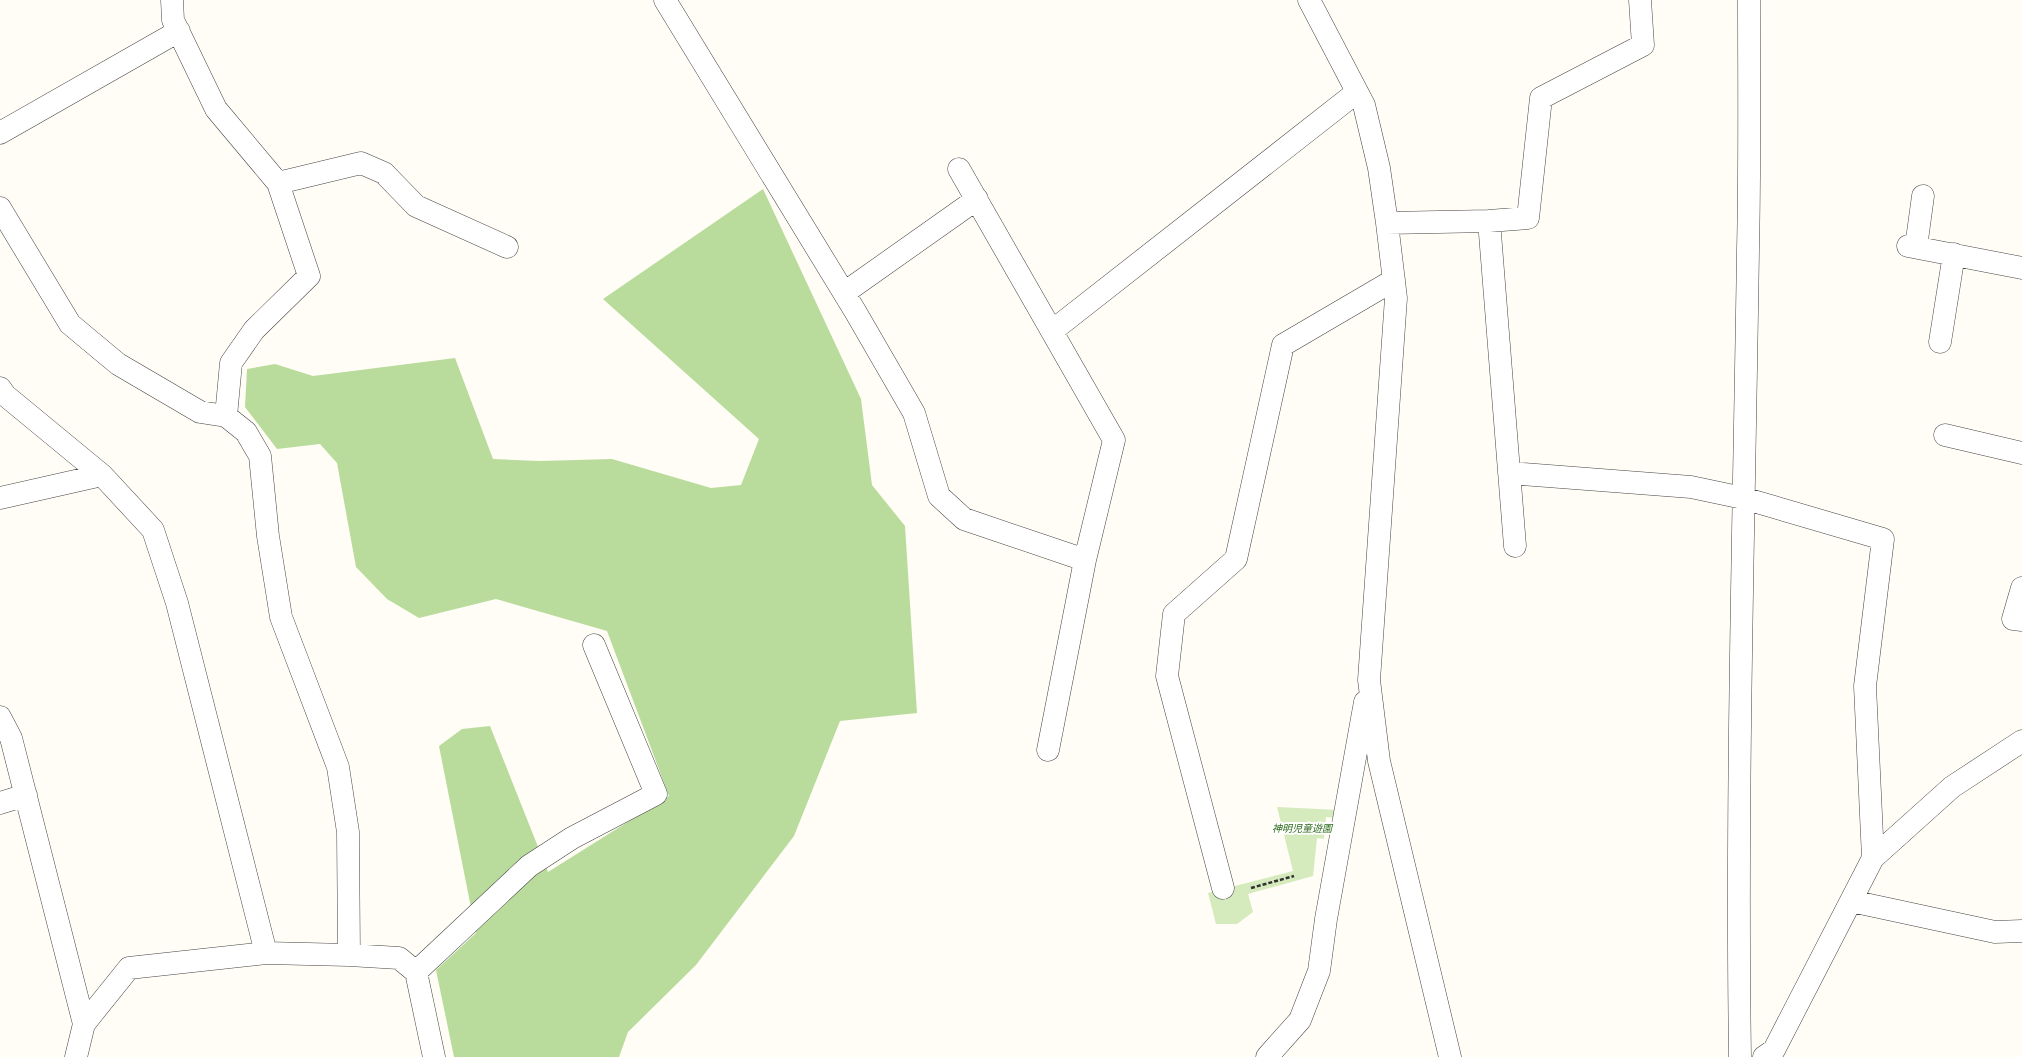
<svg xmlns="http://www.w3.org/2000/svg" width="2022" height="1057" viewBox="0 0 2022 1057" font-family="Literata,'Noto Sans JP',serif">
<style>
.green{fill:#d5ebbd}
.forest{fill:#b9dc9c}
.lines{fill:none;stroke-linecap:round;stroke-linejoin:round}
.minor-casing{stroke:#444;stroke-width:23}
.path{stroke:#333;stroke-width:2.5;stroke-dasharray:4 2;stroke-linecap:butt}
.minor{stroke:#fff;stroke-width:22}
.labels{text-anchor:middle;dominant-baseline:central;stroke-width:4;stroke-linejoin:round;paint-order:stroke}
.park-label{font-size:10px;font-style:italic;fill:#2f6b1f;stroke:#fff}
</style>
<rect width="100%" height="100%" fill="#fffdf5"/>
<path class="green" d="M1277,807L1339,810L1338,818L1326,817L1324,839L1317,838L1313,876L1248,894L1253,912L1237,924H1216L1208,893L1293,871Z"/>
<path class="forest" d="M763,189L861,399L872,485L905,526L917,713L840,721L794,836L696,965L628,1032L619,1057H454L436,970L476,933L439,746L462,729L490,726L548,872L669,796L607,631L496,599L419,618L387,599L356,567L337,463L320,444L277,449L245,407L247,369L275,364L313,376L455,358L493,459L540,461L612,459L711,488L741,485L759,439L603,299Z"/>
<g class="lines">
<g class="minor-casing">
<path id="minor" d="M172,0L173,20L216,109L278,183L309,276L254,330L231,363L226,416
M665,0L855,311L914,413L939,496L964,519L1085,560
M1309,0L1364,105L1379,168L1387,223L1396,298L1369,680L1379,761L1450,1057
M0,133L179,31
M959,169L1114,440L1085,560L1048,750
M278,183L361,163L384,173L416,206L507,247
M0,208L70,324L118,364L200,412L226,416L246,432L260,456L268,536L281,617L338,767L348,832L349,955
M1489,221L1515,546
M1387,223L1489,221L1528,218L1541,98L1643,45L1640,0
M1908,246L2022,268
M1916,247L1923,196
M844,293L977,199
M1052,331L1357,92
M1940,342L1954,254
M0,388L5,395L102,475L153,530L177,603L266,953
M1945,435L2022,453
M1509,473L1691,487L1743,498L1883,539L1865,686L1873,858
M0,498L102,475
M2022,588L2013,619L2022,620
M0,717L11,738L84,1024
M0,803L26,795
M1223,888L1167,676L1174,614L1236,559L1283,345L1394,280
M1851,901L1995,932L2022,931
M416,972L529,866L572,838L656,794L594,645
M76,1057L84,1024L129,968L266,953L349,955L399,958L416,972L434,1057
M1267,1057L1300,1020L1319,971L1326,919L1365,702
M1740,1057C1736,788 1744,519 1748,250C1750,166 1749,83 1749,0
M1764,1057L1774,1050L1873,858L1952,787L2022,741"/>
</g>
<path class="path" d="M1251,888L1294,876"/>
<use href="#minor" class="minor"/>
</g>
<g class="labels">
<g class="park-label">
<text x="1302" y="827">神明児童遊園</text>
</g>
</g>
</svg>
